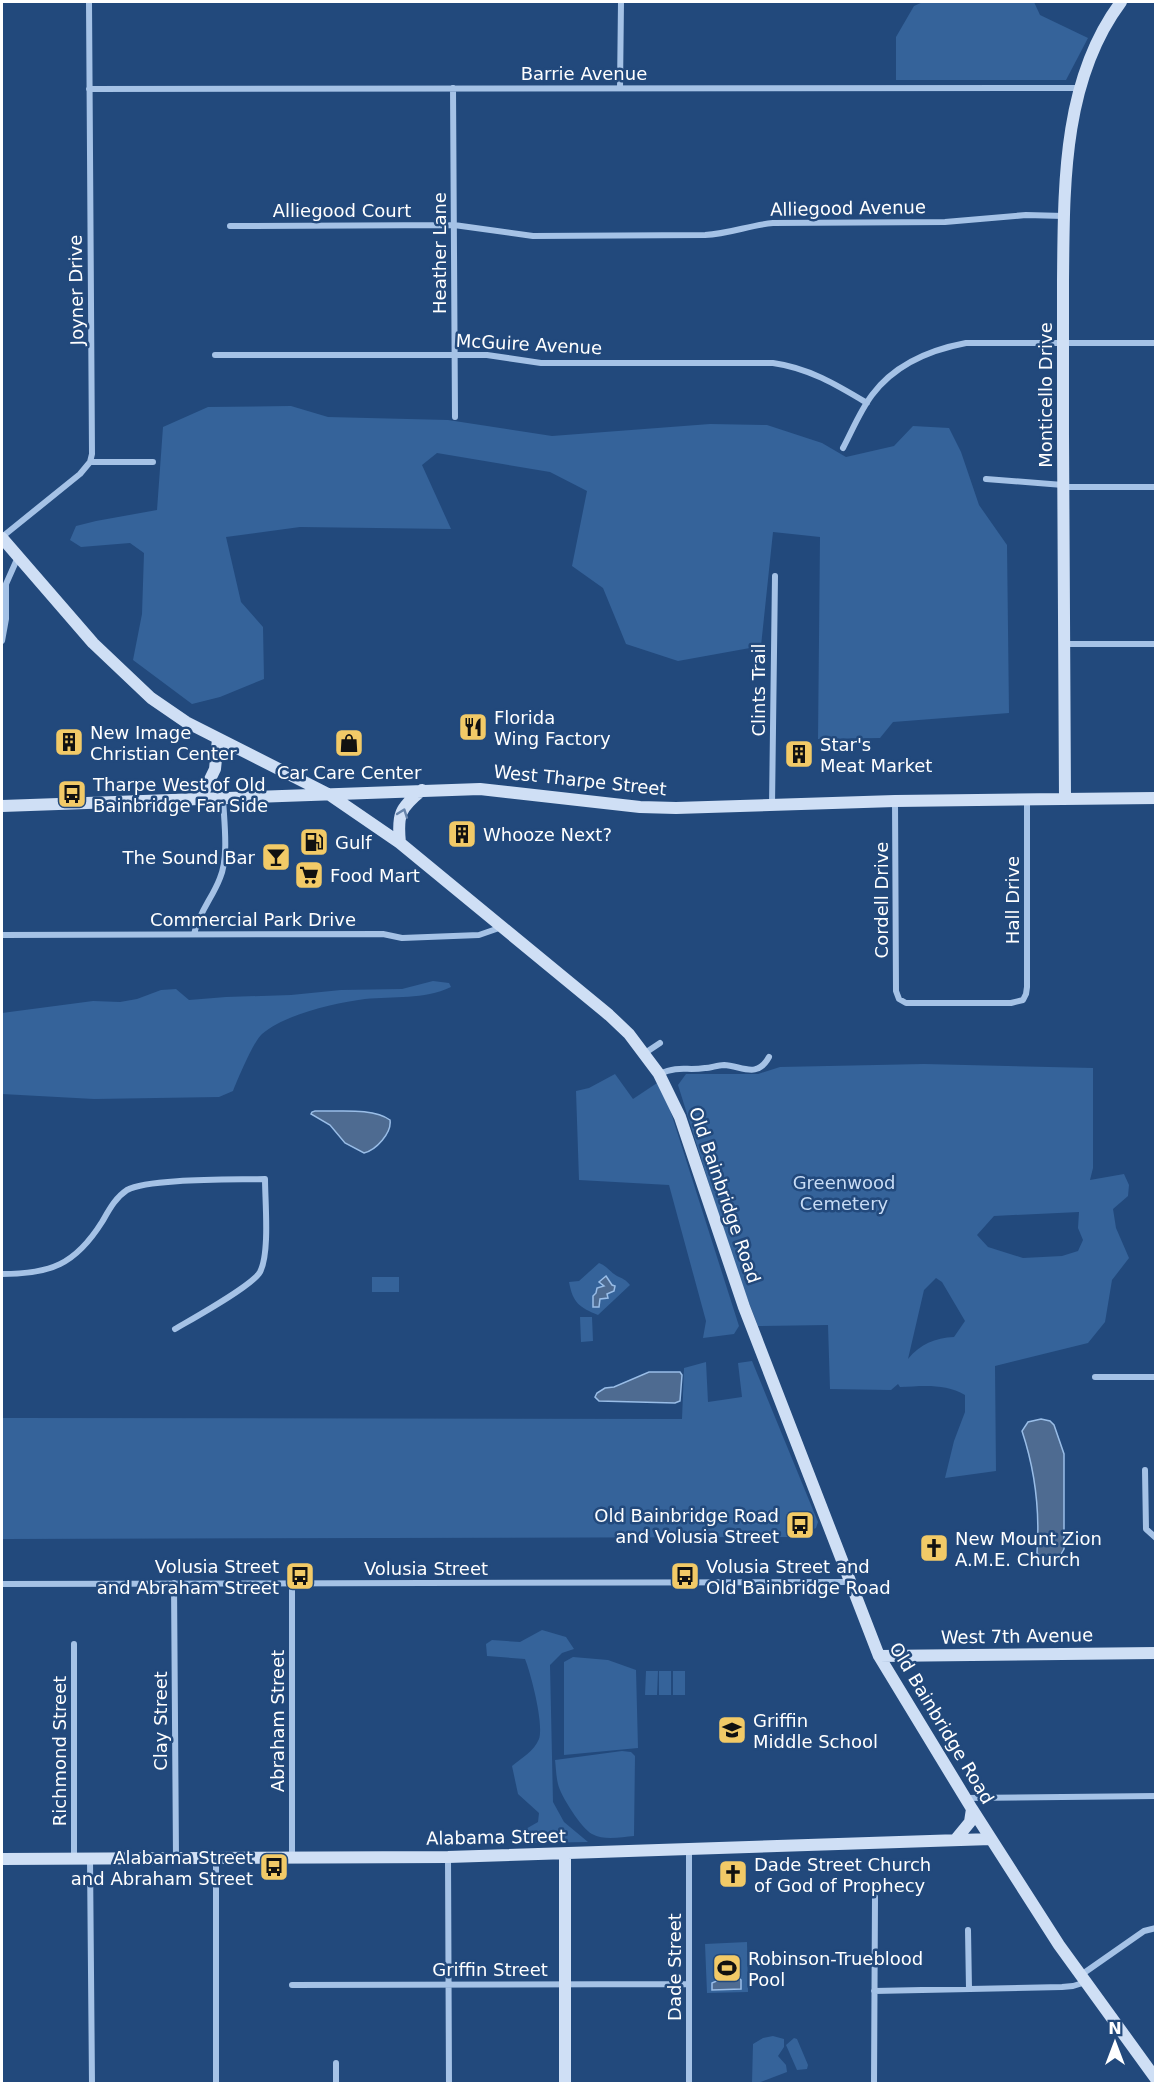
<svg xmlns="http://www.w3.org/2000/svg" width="1157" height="2085" viewBox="0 0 1157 2085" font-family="'DejaVu Sans',sans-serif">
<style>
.green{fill:#35639a;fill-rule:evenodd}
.water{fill:#4e6b91;stroke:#99bde7;stroke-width:1.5}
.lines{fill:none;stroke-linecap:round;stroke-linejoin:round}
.street{stroke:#a5c2e6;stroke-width:6}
.secondary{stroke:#cfdff5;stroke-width:12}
.oneway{stroke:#6785ac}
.labels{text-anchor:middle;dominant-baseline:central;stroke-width:5;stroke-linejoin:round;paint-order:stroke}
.street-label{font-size:18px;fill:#fff;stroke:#22497c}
.poi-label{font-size:18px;fill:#fff;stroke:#22497c;text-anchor:start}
.park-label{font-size:18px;fill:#c8dcf5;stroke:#22497c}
</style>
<rect width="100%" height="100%" fill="#22497c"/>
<path class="green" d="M923,2H1034L1040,15L1088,38L1066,80H896V37L914,6Z
M291,406L328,417L448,420L552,436L710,424L767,425L822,443L846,457L894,446L913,426L949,428L961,452L979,505L1007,545L1009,713L893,722L880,738L818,739L820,537L773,532L761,646L678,661L626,644L603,588L572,566L587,491L550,472L437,453L422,465L451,529L300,527L226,537L241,602L263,627L264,679L220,697L192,704L133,660L142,614L144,553L130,543L81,547L70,540L76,526L96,521L157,510L163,427L208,407Z
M433,981L449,983L451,987C423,1000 394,996 365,999C335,1003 285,1014 262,1034C253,1042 238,1079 233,1091L219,1097L94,1099L2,1094V1013L93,1001L120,1002L137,999L161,990L176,989L189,1000L226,997L291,995L341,990L402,989Z
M924,1064L1093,1068V1168L1090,1180L1124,1174L1129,1185L1128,1196L1113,1209L1116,1228L1129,1258L1112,1280L1105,1322L1088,1343L995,1366L996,1471L945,1478L954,1441L965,1412V1395C945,1383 922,1386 900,1387L898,1384L891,1390L830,1389L828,1325L758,1326L734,1264L678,1085L686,1074H758L780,1067ZM1079,1212L1078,1228L1083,1240L1078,1251L1062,1256L1023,1258L988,1247L977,1235L994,1216ZM936,1278L942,1282L965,1321L954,1337C935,1338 920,1344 908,1359L924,1290Z
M615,1074L633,1099L657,1083L666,1097L739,1326L734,1334L703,1338L706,1321L669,1185L579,1180L576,1091L589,1088Z
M599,1263C607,1266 610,1272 617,1276C623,1279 625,1279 630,1285L598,1315C579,1307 573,1303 569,1282L579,1281Z
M372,1277H399V1292H372Z
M580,1317H592L593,1341L581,1342Z
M752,1361L818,1522L816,1528L797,1537L2,1539V1418L682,1419L684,1368L706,1362L708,1402L742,1397L738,1363Z
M542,1630L566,1637L574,1649L562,1653L550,1665L553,1802L564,1822L588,1842L532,1843L524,1837V1830L538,1822L539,1813L518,1794L512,1766C522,1758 534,1751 539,1739C544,1724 531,1674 525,1659L487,1656L486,1644L492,1640L520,1642Z
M573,1657L608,1660L636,1670L638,1748L564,1755V1662Z
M646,1671H658L657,1695H645Z
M659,1671H671V1695H659Z
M673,1671H685V1695H673Z
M622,1751L631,1752L635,1756L634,1836C621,1837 605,1841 592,1834C582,1829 560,1795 558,1784C556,1776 556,1768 555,1760Z
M747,1942L748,1992L707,1993L705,1944Z
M773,2036L784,2039V2047L778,2056L786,2065L787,2072L758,2083H752L753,2044L763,2038Z
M794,2038L797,2039L808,2065L807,2069L797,2070L786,2045Z"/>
<path class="water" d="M315,1111C336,1112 373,1107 390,1120C392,1133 376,1150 364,1153L345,1143L330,1125L311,1114L312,1112Z
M606,1276L612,1285L615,1286L614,1291L607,1294L608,1298L600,1299L599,1307H593V1296L596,1293L597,1288L604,1286L599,1282Z
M649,1372H680L682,1375L680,1401L675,1403L599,1401L595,1397L597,1393L605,1388L614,1387Z
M1041,1419L1050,1421L1054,1425L1064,1454V1549C1058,1560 1055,1563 1042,1560L1037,1553C1040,1511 1035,1470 1022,1431L1028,1422Z
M728,1958L734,1959L731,1969L741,1980V1989L712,1990V1983L719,1980L715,1973L716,1965Z"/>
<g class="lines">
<path class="street" d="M453,88L455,417
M620,88L621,2
M89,89L1079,88
M230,226L454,225L533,236L705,235C729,234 750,225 773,223L945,222L1026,215L1064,216
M215,355H487L541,363H773C809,368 837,385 867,403
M843,448C852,431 860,411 872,395C895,364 929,350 966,343H1156
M90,462H153
M986,479L1063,485
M1063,487H1156
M2,537L80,474L90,462L92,454L89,2
M2,641L6,619V584L18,557
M1064,644H1156
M895,801L896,991L899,999L906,1003H1011L1023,1000L1026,994L1027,987V800
M772,805L775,576
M194,934C200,910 212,899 220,878C229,857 224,821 223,798
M2,935L383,934L402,938L479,935L502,927
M645,1053L660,1043
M659,1074C681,1065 685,1071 705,1068C711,1068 717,1065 724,1065C742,1066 757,1079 769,1057
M2,1274C50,1274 75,1265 102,1222C109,1210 115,1198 127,1190C149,1178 236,1180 265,1179C265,1201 270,1253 260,1272C252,1286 192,1319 175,1329
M1095,1377H1156
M1145,1470L1146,1529L1156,1538
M174,1583L176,1858
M2,1584L850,1582
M74,1644V1858
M965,1798L1156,1796
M689,1850V2084
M292,1857V1584
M448,1857L449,2084
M216,1858V2084
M90,1859L92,2084
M968,1930L969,1989
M1081,1975L1144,1931L1156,1928
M292,1985L689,1984
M874,1991L1062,1987L1073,1986L1086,1982
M336,2063V2084
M874,2084L875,1897"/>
<path class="secondary" d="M2,538L93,643L151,698L186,722L330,795L400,843L609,1015L629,1034L659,1074L680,1117L744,1307L879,1656L972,1809L1059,1945L1156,2079
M201,798L215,769L218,739
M1065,799C1064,678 1063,557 1063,435C1063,384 1063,333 1063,281C1064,186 1062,81 1121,2
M2,806L480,789L640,807L676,808L895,801L1156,798
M400,843C397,814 400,808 422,790
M879,1656L1156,1653
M956,1839L970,1822L972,1809
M565,1854V2084
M2,1859L448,1857L991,1839"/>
</g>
<defs><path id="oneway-chevron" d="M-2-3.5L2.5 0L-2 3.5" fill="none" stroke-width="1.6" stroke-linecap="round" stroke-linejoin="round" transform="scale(1.5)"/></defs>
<use class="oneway" href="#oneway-chevron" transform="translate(403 813) rotate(-70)"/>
<defs>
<g id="restaurant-square" transform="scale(1.5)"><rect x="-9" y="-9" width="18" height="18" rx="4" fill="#f2ca67" stroke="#22497c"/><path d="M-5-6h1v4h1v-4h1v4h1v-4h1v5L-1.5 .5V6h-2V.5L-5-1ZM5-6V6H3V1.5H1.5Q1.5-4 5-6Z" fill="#111"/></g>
<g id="building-square" transform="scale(1.5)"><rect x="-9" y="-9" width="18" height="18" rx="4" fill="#f2ca67" stroke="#22497c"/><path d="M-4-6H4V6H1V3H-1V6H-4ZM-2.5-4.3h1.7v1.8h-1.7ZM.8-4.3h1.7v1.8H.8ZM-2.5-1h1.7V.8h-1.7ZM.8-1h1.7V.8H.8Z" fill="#111"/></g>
<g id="shop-square" transform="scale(1.5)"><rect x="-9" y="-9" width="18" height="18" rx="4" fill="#f2ca67" stroke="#22497c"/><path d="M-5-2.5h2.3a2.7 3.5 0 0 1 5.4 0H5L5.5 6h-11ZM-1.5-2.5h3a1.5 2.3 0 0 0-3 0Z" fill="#111"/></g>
<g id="bus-square" transform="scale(1.5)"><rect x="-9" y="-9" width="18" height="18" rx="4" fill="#f2ca67" stroke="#22497c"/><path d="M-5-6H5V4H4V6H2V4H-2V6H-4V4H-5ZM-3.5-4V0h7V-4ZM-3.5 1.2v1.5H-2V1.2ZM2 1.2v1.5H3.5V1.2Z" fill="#111"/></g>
<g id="fuel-square" transform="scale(1.5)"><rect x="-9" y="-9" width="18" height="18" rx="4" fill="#f2ca67" stroke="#22497c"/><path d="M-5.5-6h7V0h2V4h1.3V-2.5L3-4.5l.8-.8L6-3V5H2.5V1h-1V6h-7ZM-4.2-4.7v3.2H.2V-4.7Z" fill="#111"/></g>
<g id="bar-square" transform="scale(1.5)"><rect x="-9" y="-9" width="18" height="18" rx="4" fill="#f2ca67" stroke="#22497c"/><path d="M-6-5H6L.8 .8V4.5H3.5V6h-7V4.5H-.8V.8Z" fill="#111"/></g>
<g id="supermarket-square" transform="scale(1.5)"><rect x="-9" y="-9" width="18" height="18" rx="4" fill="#f2ca67" stroke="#22497c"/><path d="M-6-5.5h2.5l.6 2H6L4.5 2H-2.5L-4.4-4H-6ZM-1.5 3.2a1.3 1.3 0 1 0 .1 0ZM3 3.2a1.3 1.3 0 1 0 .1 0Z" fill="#111"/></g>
<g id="church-square" transform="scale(1.5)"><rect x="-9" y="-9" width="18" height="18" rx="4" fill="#f2ca67" stroke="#22497c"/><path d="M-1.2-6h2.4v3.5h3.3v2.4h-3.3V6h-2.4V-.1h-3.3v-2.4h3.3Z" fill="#111"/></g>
<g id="school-square" transform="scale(1.5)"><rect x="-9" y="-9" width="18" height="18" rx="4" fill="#f2ca67" stroke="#22497c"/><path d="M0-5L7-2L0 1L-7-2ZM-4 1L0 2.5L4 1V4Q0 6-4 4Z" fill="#111"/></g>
<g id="stadium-square" transform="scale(1.5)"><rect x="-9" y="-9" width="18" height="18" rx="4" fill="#f2ca67" stroke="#22497c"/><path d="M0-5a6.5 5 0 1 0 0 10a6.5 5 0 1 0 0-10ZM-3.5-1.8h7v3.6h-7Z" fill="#111"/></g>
</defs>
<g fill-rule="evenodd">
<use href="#restaurant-square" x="473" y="727"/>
<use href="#building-square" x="69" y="742"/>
<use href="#shop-square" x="349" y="743"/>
<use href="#building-square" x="799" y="754"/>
<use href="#bus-square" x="72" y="794"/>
<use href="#building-square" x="462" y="834"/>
<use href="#fuel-square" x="314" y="842"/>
<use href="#bar-square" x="276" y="857"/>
<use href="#supermarket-square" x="309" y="875"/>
<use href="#bus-square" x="800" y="1525"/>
<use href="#church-square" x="934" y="1548"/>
<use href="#bus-square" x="300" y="1576"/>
<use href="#bus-square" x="685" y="1576"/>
<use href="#school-square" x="732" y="1730"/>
<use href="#bus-square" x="274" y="1867"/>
<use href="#church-square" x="733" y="1874"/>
<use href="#stadium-square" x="727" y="1968"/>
</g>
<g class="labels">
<g class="street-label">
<text x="584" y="73">Barrie Avenue</text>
<text transform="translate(848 208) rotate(-1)">Alliegood Avenue</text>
<text x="342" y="210">Alliegood Court</text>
<text transform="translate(439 253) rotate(-90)">Heather Lane</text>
<text transform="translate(76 290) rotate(-91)">Joyner Drive</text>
<text transform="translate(529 344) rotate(3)">McGuire Avenue</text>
<text transform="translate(1045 395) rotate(-90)">Monticello Drive</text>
<text transform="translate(758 690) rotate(-90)">Clints Trail</text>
<text transform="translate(580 780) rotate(6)">West Tharpe Street</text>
<text transform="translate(881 900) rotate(-90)">Cordell Drive</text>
<text transform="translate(1012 900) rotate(-90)">Hall Drive</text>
<text x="253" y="919">Commercial Park Drive</text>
<text transform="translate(725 1195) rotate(71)">Old Bainbridge Road</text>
<text x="426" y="1568">Volusia Street</text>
<text transform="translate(1017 1636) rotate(-1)">West 7th Avenue</text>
<text transform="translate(160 1721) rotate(-90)">Clay Street</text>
<text transform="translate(277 1721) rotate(-90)">Abraham Street</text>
<text transform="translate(942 1723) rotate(59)">Old Bainbridge Road</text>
<text transform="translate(59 1751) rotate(-90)">Richmond Street</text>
<text transform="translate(496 1837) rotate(-1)">Alabama Street</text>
<text transform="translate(674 1967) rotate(-90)">Dade Street</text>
<text x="490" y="1969">Griffin Street</text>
</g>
<g class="poi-label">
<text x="494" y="717">Florida<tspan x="494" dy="21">Wing Factory</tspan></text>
<text x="90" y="732">New Image<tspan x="90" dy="21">Christian Center</tspan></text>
<text x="820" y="744">Star's<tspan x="820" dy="21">Meat Market</tspan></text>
<text x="349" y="772" text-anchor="middle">Car Care Center</text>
<text x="93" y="784">Tharpe West of Old<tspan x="93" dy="21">Bainbridge Far Side</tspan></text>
<text x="483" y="834">Whooze Next?</text>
<text x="335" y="842">Gulf</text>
<text x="255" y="857" text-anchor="end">The Sound Bar</text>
<text x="330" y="875">Food Mart</text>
<text x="779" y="1515" text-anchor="end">Old Bainbridge Road<tspan x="779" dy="21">and Volusia Street</tspan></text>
<text x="955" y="1538">New Mount Zion<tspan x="955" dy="21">A.M.E. Church</tspan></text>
<text x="279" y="1566" text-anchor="end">Volusia Street<tspan x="279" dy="21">and Abraham Street</tspan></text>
<text x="706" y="1566">Volusia Street and<tspan x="706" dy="21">Old Bainbridge Road</tspan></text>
<text x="753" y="1720">Griffin<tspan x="753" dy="21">Middle School</tspan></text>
<text x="253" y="1857" text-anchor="end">Alabama Street<tspan x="253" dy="21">and Abraham Street</tspan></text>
<text x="754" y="1864">Dade Street Church<tspan x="754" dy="21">of God of Prophecy</tspan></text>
<text x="748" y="1958">Robinson-Trueblood<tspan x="748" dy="21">Pool</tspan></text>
</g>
<g class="park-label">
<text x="844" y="1182">Greenwood<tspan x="844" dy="21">Cemetery</tspan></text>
</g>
</g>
<rect width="1157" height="2085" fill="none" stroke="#ffffff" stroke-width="6"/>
<g transform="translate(1115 2043)" stroke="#22497c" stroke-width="4.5" paint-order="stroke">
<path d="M0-4.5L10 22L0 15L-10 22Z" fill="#ffffff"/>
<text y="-9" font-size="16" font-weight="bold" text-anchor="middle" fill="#ffffff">N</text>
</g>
</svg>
